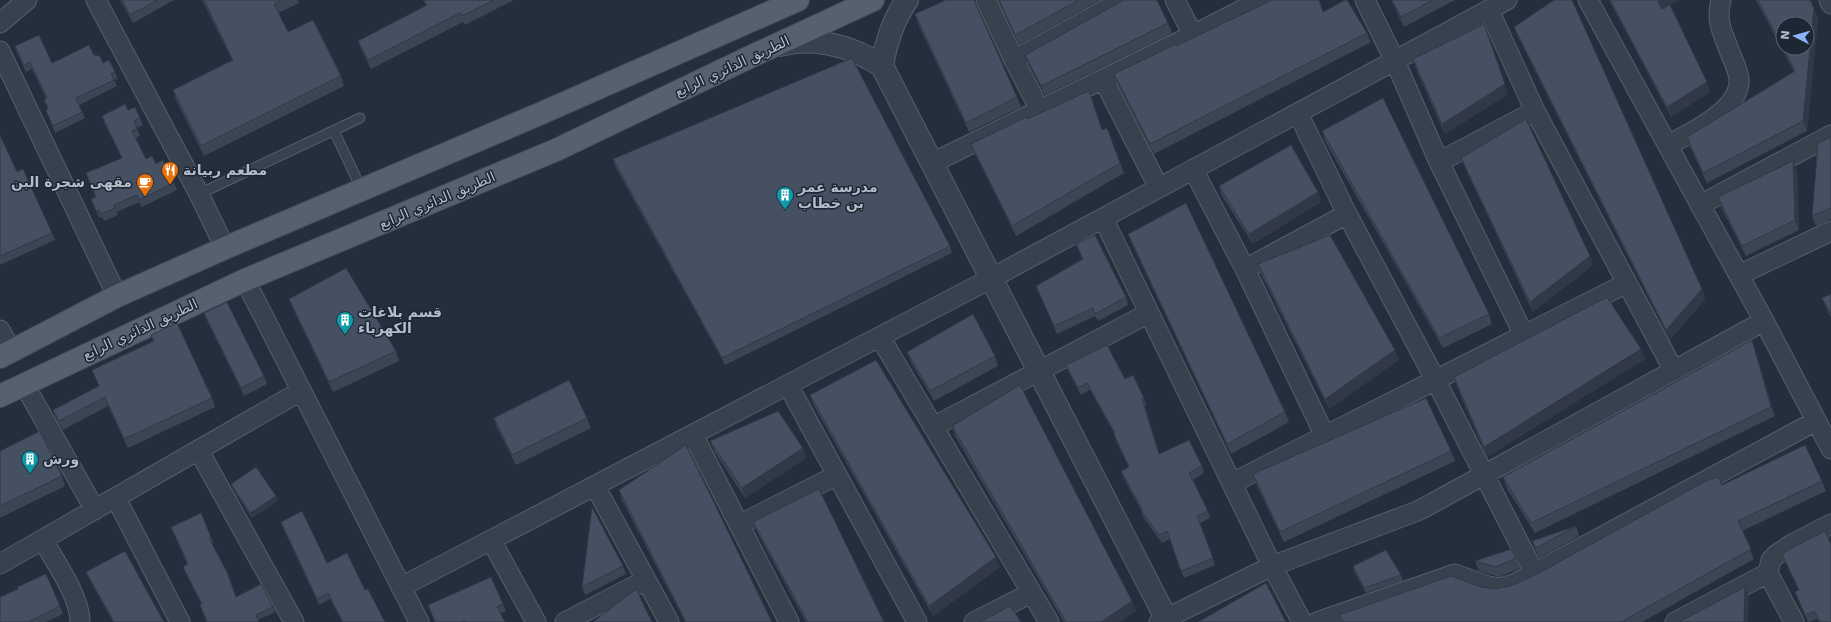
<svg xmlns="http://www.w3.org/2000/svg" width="1831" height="622" viewBox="0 0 1831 622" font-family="'DejaVu Sans',Vazirmatn,sans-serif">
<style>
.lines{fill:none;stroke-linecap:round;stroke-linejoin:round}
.service-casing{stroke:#565f6c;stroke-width:11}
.minor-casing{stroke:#565f6c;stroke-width:21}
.tertiary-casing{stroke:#565f6c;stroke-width:24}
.primary-casing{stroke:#414a57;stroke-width:24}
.service{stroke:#38414e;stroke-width:9}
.minor{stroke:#38414e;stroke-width:19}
.tertiary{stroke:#38414e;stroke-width:22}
.primary{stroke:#56606e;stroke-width:22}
.wall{fill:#3b4654}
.shaded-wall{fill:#303945}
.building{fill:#455162;stroke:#303945;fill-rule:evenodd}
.labels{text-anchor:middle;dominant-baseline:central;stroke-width:3;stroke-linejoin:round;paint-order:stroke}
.street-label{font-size:14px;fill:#b4bcc9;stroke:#1d2633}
.poi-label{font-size:14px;font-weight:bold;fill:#b4bcc9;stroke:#1d2633;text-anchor:start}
</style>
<rect width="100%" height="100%" fill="#242f3e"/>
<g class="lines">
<g class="service-casing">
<path id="service" d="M334,131L362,190
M199,194L360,118"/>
</g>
<g class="minor-casing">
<path id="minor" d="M96,0L199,194L225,248
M986,0L1014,60L1040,110
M1175,0L1193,35
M1365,0L1395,61L1439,162L1524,335
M1588,0L1764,321L1831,449
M1829,0L1831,4
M1489,10L1535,111L1674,371
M0,23L27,0
M0,51L117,296
M1014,60L1123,0
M1103,79L1159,188
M1298,113L1347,214L1435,379L1535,574
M1668,145C1690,133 1741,110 1739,79C1738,68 1731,57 1728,47C1721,29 1716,20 1721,0
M1439,162L1535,111
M932,163L1193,35L1261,0
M1193,169L1245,269L1325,436
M1700,205L1831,135
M1103,218L1272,566L1302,622
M1245,269L1347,214
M1739,275L1831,231
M245,280L419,622
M0,330L11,350
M880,337L1049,622
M24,384L95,510
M788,385L917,622
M933,427L1149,313
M693,435L789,622
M199,451L294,622
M1232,483L1627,283
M595,486L669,622
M116,498L180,622
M739,525L837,475
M43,540C55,562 80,596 80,622
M491,540L536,622
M0,564L301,391
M401,587L992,278L1507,0
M565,622L646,580
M974,622L1031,593
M1159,622L1272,566L1420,510L1764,321
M1317,622L1455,574L1488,586L1500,588L1514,584L1816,421
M1675,622L1768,573
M1794,622L1768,573L1771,560L1776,555L1792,544L1831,524"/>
</g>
<g class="tertiary-casing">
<path id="tertiary" d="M779,45C815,36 851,46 882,66L1168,622
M882,66C886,42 893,20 907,0"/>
</g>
<g class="primary-casing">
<path id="primary" d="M0,357L117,296L225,248L544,112L798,0
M0,396L245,280L556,150L752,56L873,0"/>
</g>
<use href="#service" class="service"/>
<use href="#minor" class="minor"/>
<use href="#tertiary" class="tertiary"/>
<use href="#primary" class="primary"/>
</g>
<path class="wall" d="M120,0H174L133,23Z
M202,0H298L299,3L278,13L288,32L341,76L344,86L204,156L176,100L173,90L232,60Z
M423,0H514L465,25L463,22L371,69L361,49L358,41L426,6Z
M998,0H1100L1019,45Z
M1391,0H1455L1404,27Z
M1609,0H1678L1670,5L1710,92L1671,117Z
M1756,0H1810L1818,18L1807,131L1707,183L1690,147L1687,137L1794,72Z
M1323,12L1367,33L1371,42L1154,154L1118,84L1114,74L1176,46Z
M915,14L1017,97L1021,107L969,132L918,24Z
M1168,23L1172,33L1045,95L1029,64L1025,55Z
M1514,27L1702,289L1705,299L1670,340L1518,37Z
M15,46L52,63L94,55L103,63L115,72L118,79L114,80L117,86L79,105L85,118L55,133L46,111L48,109L44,100L46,99L32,69L26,72L17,53Z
M1413,59L1508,94L1445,134L1416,69Z
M102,116L140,118L143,125L137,128L140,136L136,138L146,159L156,164L174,183L177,190L142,207L139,202L117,212L118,215L104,221L102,217L99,218L94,206L91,199L95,197L86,173L122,158L104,123Z
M1027,119L1102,130L1107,128L1124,173L1016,236L975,154L971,144Z
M1322,131L1489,314L1492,324L1443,348L1325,141Z
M0,135L17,172L52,233L55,240L0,265Z
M1831,137V219L1816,226L1812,216Z
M1461,158L1590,256L1593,265L1533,312L1465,168Z
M613,159L950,246L952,253L725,365L615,166Z
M1797,171L1799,230L1746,256L1721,207L1718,197Z
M1219,186L1318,192L1321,202L1253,244L1222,196Z
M1128,234L1285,412L1289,422L1231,454L1132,244Z
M1076,244L1126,297L1128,305L1098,321L1095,316L1057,334L1036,286L1082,259Z
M1258,264L1399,360L1329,409L1261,274Z
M1831,294V317L1826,308L1822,298Z
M289,299L396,351L399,361L333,392L293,309Z
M204,313L264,376L267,384L244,396L207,321Z
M151,335L212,398L215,407L128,448L108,406L63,430L56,419L53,410L99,386L92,370L153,341Z
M1755,350L1775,416L1535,533L1506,487L1503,477Z
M907,352L995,356L998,366L934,401L911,362Z
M1645,359L1487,457L1457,387L1454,377Z
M1066,365L1125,379L1144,398L1146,405L1145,406L1159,454L1202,466L1204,473L1193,480L1208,511L1210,518L1200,523L1215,565L1184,578L1170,539L1162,543L1143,517L1141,510L1124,479L1121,471L1129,468L1116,441L1114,433L1090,390L1081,395L1069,373Z
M810,395L1000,567L933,616L813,404Z
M494,418H587L591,428L516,465L497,428Z
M952,426L1132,601L1136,611L1119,622H1064L955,436Z
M710,441L803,448L806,458L745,498L714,451Z
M0,451L62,476L65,486L0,518Z
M1451,451L1455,461L1284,542L1256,484L1253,474Z
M1822,481L1826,491L1742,531L1754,559L1642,622H1342L1339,615L1481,587L1495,589L1513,585L1722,485Z
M231,484L276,496L277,501L252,518L233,489Z
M619,490L772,622H685L622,500Z
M281,522L327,563L365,590L385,622H342L330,599L319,605L283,528Z
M753,522L884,622H806L757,532Z
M1576,526L1579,536L1539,558L1536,551L1532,541Z
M171,527L211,537L213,542L212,543L236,597L273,607L275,612L258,620L259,622H207L200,605L201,604L185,572L183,567L187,564Z
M1782,554L1831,622H1819L1817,619L1808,622L1795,592L1799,591L1785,562Z
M1516,558L1520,568L1499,577L1479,571L1475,561Z
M623,566L626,574L585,595L582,587Z
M1353,566L1401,575L1403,581L1366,593L1354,571Z
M86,572L164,622H113L88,577Z
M503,604L506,611L501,613L505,622H435L428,605Z
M60,606L63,614L46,622H0Z"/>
<path class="shaded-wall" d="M1660,0H1678L1662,11L1658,2Z
M1814,8L1818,18L1807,131L1803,121Z
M1484,24L1508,94L1445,134L1442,124Z
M1707,82L1710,92L1671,117L1667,107Z
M1793,161L1797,171L1799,230L1795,220Z
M1318,192L1321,202L1253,244L1249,234Z
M1590,256L1593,265L1533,312L1530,302Z
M1702,289L1705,299L1670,340L1666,330Z
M1752,340L1755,350L1775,416L1771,407Z
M1641,349L1645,359L1487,457L1484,447Z
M1395,350L1399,360L1329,409L1325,399Z
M803,448L806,458L745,498L742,488Z
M276,496L277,501L252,518L250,513Z
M996,557L1000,567L933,616L929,606Z
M1745,587L1749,597L1748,622H1744Z
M1132,601L1136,611L1119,622H1101Z"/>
<path class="building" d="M122,0H158L130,15Z
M204,0H281L274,4L288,32L313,20L341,76L201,146L173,90L233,60Z
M424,0H494L462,16L460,13L368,60L358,41L427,5Z
M946,0H974L1017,97L966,123L915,14Z
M999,0H1079L1015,35Z
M1124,0H1157L1168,23L1041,86L1025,55Z
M1272,0H1319L1323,12L1345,0H1347L1367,33L1150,144L1114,74L1176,44V46Z
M1392,0H1433L1401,17Z
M1554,0H1572L1702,289L1666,330L1514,27Z
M1610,0H1660L1658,2L1662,9L1670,5L1707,82L1667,107Z
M1758,0H1810L1814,8L1803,121L1703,173L1687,137L1795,71ZM1783,24H1807V48H1783Z
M1484,24L1505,84L1442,124L1413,59Z
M39,35L52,63L89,45L94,55L100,56L103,63L109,60L115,72L111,74L114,80L76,98L82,112L53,126L46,111L48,108L44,100L47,98L30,62L24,65L15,46Z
M852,58L950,246L722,358L613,159Z
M1089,91L1102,130L1107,128L1120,163L1012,226L971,144L1026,117L1027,119Z
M1383,98L1489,314L1439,338L1322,131Z
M125,104L128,110L135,107L140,118L134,121L137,129L132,131L146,159L152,156L156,164L163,160L174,183L139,200L137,195L114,205L115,208L101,214L99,210L96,211L91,199L96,197L86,173L122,158L102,116Z
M1526,119L1590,256L1530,302L1461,158Z
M0,135L17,172L23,169L52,233L0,256Z
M1831,137V208L1812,216L1818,143Z
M1291,145L1318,192L1249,234L1219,186Z
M1793,161L1795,220L1742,246L1718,197Z
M1186,203L1285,412L1227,444L1128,234Z
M1095,235L1126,297L1095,314L1093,308L1054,326L1036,286L1083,259L1076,244Z
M1330,235L1395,350L1325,399L1258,264Z
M346,268L396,351L329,382L289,299Z
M1831,294V314L1822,298Z
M1607,297L1641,349L1484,447L1454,377Z
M227,302L264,376L241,388L204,313Z
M973,314L995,356L930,391L907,352Z
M177,323L212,398L124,439L105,397L59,421L53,410L99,386L92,370L154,341L151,335Z
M1752,340L1771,407L1531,523L1503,477Z
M1107,345L1125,379L1133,375L1144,398L1142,399L1159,454L1189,440L1202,466L1189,473L1208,511L1197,516L1213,558L1181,571L1167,531L1159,535L1141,510L1142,509L1121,471L1129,467L1114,434L1115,433L1087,383L1078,388L1066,365Z
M876,360L996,557L929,606L810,395Z
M569,380L587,418L512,455L494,418Z
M1020,385L1132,601L1101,622H1066L952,426Z
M1426,398L1451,451L1280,532L1253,474Z
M778,411L803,448L742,488L710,441Z
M40,431L62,476L0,506V451Z
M686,445L772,622H686L619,490Z
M1805,445L1822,481L1738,521L1751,549L1621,622H1344L1339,615L1451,576L1481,587L1495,589L1513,585L1537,574L1706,481L1718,477L1722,485Z
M256,467L276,496L250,513L231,484Z
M819,489L884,622H808L753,522Z
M592,507L623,566L582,587Z
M302,511L327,563L347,553L365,590L368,589L385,622H343L328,593L317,599L281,522Z
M201,513L211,537L209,538L227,572L236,597L261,584L273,607L256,615L259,622H207L200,605L202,604L183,567L188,564L171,527Z
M1576,526L1536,548L1532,541Z
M1825,531L1831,544V622H1820L1814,611L1805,615L1795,592L1799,590L1782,554L1795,546Z
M1511,549L1516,558L1496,567L1475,561Z
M1386,550L1401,575L1364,588L1353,566Z
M125,551L164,622H114L86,572Z
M46,574L60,606L28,622H0V597L18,589L17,587Z
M491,577L503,604L497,607L505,622H465L464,621L463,622H435L428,605Z
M1266,583L1286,622H1198Z
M1745,587L1744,622H1679Z
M636,589L652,622H593Z
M1010,606L1021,622H980Z"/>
<defs>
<g id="restaurant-pin" transform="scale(0.9)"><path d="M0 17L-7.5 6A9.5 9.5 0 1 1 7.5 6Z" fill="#e8710a" stroke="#1d2633"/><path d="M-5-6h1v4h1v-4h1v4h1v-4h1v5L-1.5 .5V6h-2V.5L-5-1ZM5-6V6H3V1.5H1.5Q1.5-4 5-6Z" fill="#fff"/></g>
<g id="cafe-pin" transform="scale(0.9)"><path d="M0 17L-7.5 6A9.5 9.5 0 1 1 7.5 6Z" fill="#e8710a" stroke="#1d2633"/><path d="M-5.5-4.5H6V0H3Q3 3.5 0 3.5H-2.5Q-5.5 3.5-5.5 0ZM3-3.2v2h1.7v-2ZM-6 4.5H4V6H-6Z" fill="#fff"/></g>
<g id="building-pin" transform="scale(0.9)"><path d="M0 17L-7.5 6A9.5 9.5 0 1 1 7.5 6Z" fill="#0f9aa8" stroke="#1d2633"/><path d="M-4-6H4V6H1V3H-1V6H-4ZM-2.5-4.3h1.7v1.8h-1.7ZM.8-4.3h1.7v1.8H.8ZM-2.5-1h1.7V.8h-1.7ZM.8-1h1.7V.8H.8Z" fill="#fff"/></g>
</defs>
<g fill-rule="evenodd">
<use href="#restaurant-pin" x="170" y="170"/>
<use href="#cafe-pin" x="145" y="182"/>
<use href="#building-pin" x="785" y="195"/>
<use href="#building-pin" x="345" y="320"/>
<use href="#building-pin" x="30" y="459"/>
</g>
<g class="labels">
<g class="street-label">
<text transform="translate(732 66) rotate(-25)">الطريق الدائري الرابع</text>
<text transform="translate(437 200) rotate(-23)">الطريق الدائري الرابع</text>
<text transform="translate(140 329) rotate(-25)">الطريق الدائري الرابع</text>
</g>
<g class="poi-label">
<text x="183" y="170">مطعم ربيانة</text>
<text x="132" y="182" text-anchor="end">مقهى شجرة البن</text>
<text x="798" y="187">مدرسة عمر<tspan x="798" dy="16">بن خطاب</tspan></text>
<text x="358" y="312">قسم بلاغات<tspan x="358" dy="16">الكهرباء</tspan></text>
<text x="43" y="459">ورش</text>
</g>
</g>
<g transform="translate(1795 36) rotate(276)"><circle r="19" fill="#1d2633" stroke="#59626f"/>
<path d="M0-3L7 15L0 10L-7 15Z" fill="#8ab4f8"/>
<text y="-6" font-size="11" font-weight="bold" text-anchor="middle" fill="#b4bcc9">N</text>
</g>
</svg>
